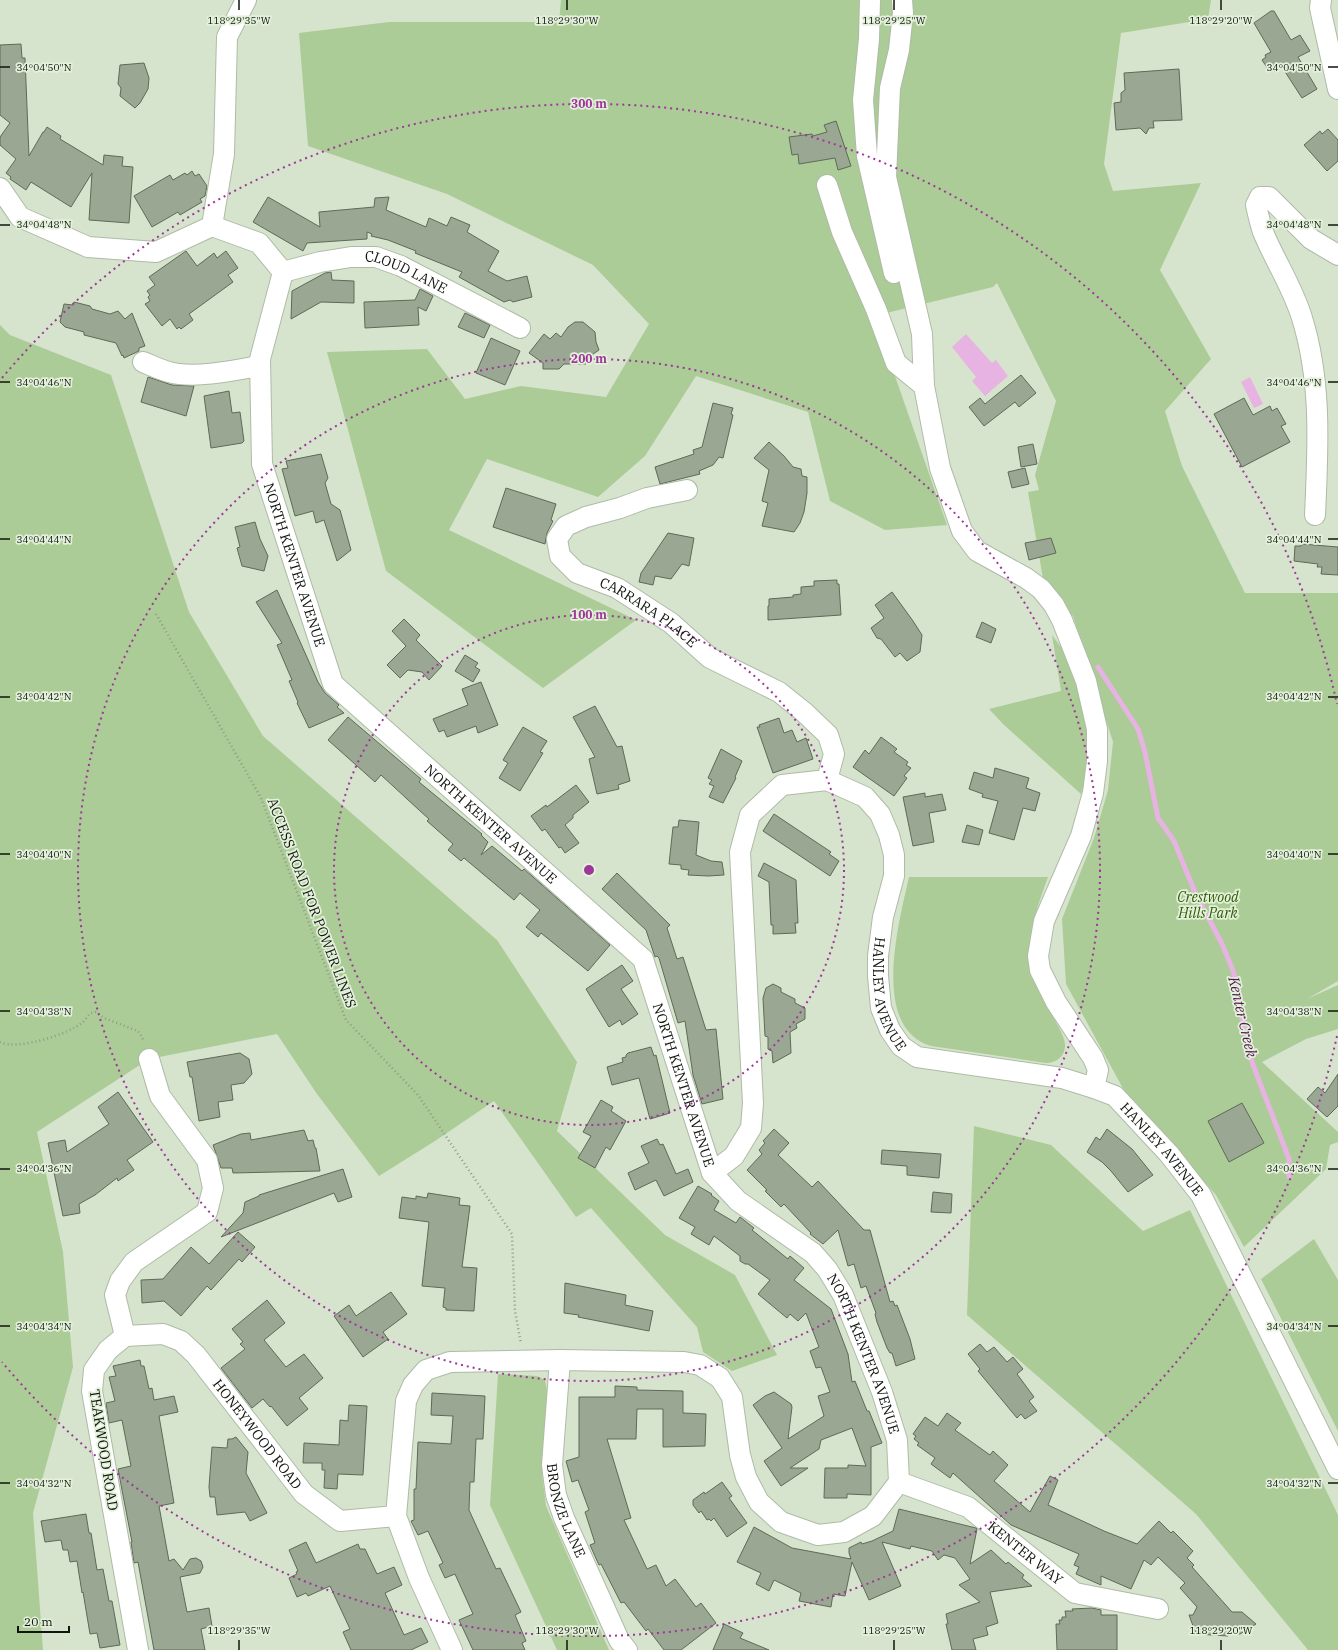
<svg xmlns="http://www.w3.org/2000/svg" width="1338" height="1650" viewBox="0 0 1338 1650" font-family="'IBM Plex Serif',serif">
<style>
.green{fill:#abcc96}
.water{fill:#e7b3e2}
.lines{fill:none;stroke-linecap:round;stroke-linejoin:round}
.stream{stroke:#e7b3e2;stroke-width:5}
.building{fill:#9aa792;stroke:#5e6a56}
.minor-casing{stroke:#aebba6;stroke-width:22}
.path{stroke:#909a89;stroke-width:2.5;stroke-dasharray:1 3;stroke-linecap:butt}
.minor{stroke:#fff;stroke-width:20}
.ticks{fill:none;stroke:#10140d;stroke-width:1.5}
.ring{fill:none;stroke:#9e379a;stroke-width:2;stroke-dasharray:2 4}
.labels{text-anchor:middle;dominant-baseline:central;stroke-width:3.5;stroke-linejoin:round;paint-order:stroke}
.street-label{font-size:14px;fill:#10140d;stroke:#e3f1db}
.park-label{font-size:14px;font-style:italic;fill:#315a04;stroke:#e3f1db}
.water-label{font-size:15px;font-style:italic;fill:#531651;stroke:#e3f1db}
.ticks-label{font-size:10px;text-anchor:middle;fill:#10140d;stroke:#e3f1db;stroke-width:3.5;stroke-linejoin:round;paint-order:stroke}
.centre{fill:#9e379a;stroke:#e3f1db;stroke-width:2}
.ring-label{font-size:12px;text-anchor:middle;font-weight:bold;fill:#9e379a;stroke:#e3f1db;stroke-width:3.5;stroke-linejoin:round;paint-order:stroke}
</style>
<rect width="100%" height="100%" fill="#d6e4ce"/>
<path class="green" d="M561,0H1211L1208,19L1121,33L1104,164L1113,191L1201,183L1160,270L1211,359L1165,411L1182,466L1245,593H1338V981L1307,999L1338,985V1029L1306,1039L1262,1062L1338,1132V1142L1330,1145L1326,1169L1244,1247L1216,1195L1126,1094L1066,984L1062,919L1094,838L1108,790L1113,742L1073,616L1045,590L1028,492L1039,490L1035,475L1056,401L997,283L993,287L874,316L947,525L885,530L830,501L808,412L696,376L645,456L598,497L487,459L449,530L636,620L543,688L386,571L327,352L427,349L465,399L521,386L606,397L649,324L593,265L447,194L308,146L299,33L389,22H559Z
M0,325L10,335L111,375L189,612L263,736L497,940L577,1062L557,1131L665,1235L735,1275L777,1355L732,1371L703,1352L697,1327L591,1208L576,1217L494,1101L435,1141L379,1176L317,1094L277,1034L149,1059L37,1132L63,1252L73,1367L33,1513L43,1650H0Z
M1052,635L1069,658L1091,730L1084,784L1081,794L1003,724L989,709L1061,691Z
M909,877H1048C1031,924 1019,955 1045,1003C1050,1013 1064,1033 1065,1044C1066,1055 1057,1063 1046,1063L931,1046C870,1028 899,922 909,877Z
M974,1126L1051,1145L1143,1231L1190,1210L1338,1515V1650H1308L1196,1514L967,1315Z
M1314,1239L1338,1280V1431L1261,1279Z
M498,1374L537,1376L545,1380L547,1391L542,1474L546,1506L609,1650H557L490,1505Z"/>
<path class="water" d="M966,334L992,363L996,360L1008,376L985,396L972,381L976,377L952,347Z
M1250,377L1263,404L1254,408L1241,382Z"/>
<g class="lines">
<path class="stream" d="M1098,667L1138,729L1145,752L1158,818L1174,841L1194,890L1222,944L1232,968L1239,991L1240,1010L1252,1062L1289,1159V1177"/>
</g>
<path class="building" d="M1271,11H1274L1291,40L1300,35L1310,51L1298,57L1317,89L1302,98L1282,67L1275,72L1274,70L1270,72L1262,60L1266,57L1265,55L1271,52L1254,23Z
M21,44L22,58H25L29,156L43,132H44L47,127L61,136L60,139L103,165L104,155L123,157L122,166L133,167L129,223L89,220L92,173L71,207L31,182L26,190L10,179L11,177L6,173L16,159L0,145V137L10,123L0,115V45Z
M144,63L149,78L148,89L140,103L135,108L120,96L121,88L118,84L120,65Z
M1179,69L1182,120L1153,121L1154,128H1149L1146,134L1140,128L1116,130L1114,103L1121,102V93L1125,90L1124,73Z
M836,121L851,166L838,170L835,158L799,164L798,154L792,155L789,137L812,134L813,136L827,132L824,125Z
M1328,129L1338,140V161L1327,171L1304,145L1320,131L1322,134Z
M192,171L195,176L199,174L207,186L205,196L200,199L202,202L180,215L178,212L152,227L134,196L170,175L173,180L185,173L187,175Z
M268,197L320,227L319,212L374,207L375,198L389,197L386,210L426,227L429,218L447,226L451,217L470,225L467,232L499,251L488,271L507,281L527,276L532,297L513,302L510,300L504,302L459,277L462,272L415,253L416,251L388,240L371,236L372,234L367,232V239L307,243L303,251L253,222Z
M186,251L197,266L214,253L217,258L226,251L238,268L228,275L233,282L189,314L193,320L181,329L179,327L177,329L170,319L162,326L145,304L150,301L148,297L150,295L147,291L155,285L149,277Z
M331,272L332,280L354,281V303L321,302L291,319L292,291L325,273Z
M420,289L433,296L426,311L418,307L419,325L365,328L364,302L415,300Z
M74,302L90,306L92,309L110,314L118,311L125,319L132,313L145,346L139,348V351L124,358L123,355L122,356L116,343L84,335V332L65,327L60,322L64,304L73,305Z
M465,313L490,325L484,338L458,327Z
M575,322H583L595,332L596,342L599,350L593,354L589,360L586,361V364H564L559,369H543V363L529,353L544,334L550,339L556,333L561,337L568,327Z
M491,338L520,351L505,385L476,373Z
M1021,375L1036,393L1019,407L1015,402L984,426L969,407L980,398L985,404Z
M148,377L172,385L194,386L186,416L141,402Z
M229,391L232,413L240,412L244,441L242,443L211,448L204,396Z
M1244,398L1253,415L1270,406L1272,411L1277,408L1286,424L1281,426L1290,442L1242,467L1214,414Z
M713,403L733,408L731,414L733,415L723,458L719,457L713,465L699,471L700,474L660,484L655,467L694,454L693,450L702,447Z
M769,442L784,456L793,467L801,469L802,476L807,477V493L804,512L800,523L794,532L762,526L768,503L762,501L769,470L754,458Z
M1033,444L1037,464L1021,467L1018,447Z
M321,454L328,478L325,483L331,504L340,510L351,550L337,561L324,520L316,523L313,511L295,516L282,469L288,468L286,461Z
M1025,468L1029,484L1012,488L1008,472Z
M506,488L556,504L551,520L553,521L547,533L545,544L493,527Z
M255,522L260,539L268,556L264,571L242,566L237,548L240,547L235,527Z
M668,533L694,538L689,566L682,564L671,579L655,576L653,585L639,582L641,573Z
M1051,538L1056,553L1029,560L1025,543Z
M1302,544L1338,547V575L1321,574L1322,567H1317L1318,564L1294,561L1295,546H1301Z
M837,580V584H839L841,615L768,620V606H769V599L793,597V595L801,594V587L814,586V581Z
M277,590L318,682L325,693L339,705L337,707L344,713L309,728L297,703L298,702L289,681L292,680L277,645L282,643L256,602Z
M892,592L913,621L922,635L920,652L907,661L900,653L895,657L881,639L877,638L871,628L884,618L875,605Z
M404,619L420,635L416,640L442,666L429,680L422,672L408,670L400,678L387,665L406,646L392,631Z
M982,622L996,629L991,643L976,637Z
M465,655L478,663L475,667L480,670L473,682L455,671Z
M481,682L498,725L478,733L476,726L447,737L444,730L439,732L433,719L468,705L462,689Z
M595,706L617,747L622,746L630,781L618,785L619,789L597,794L589,759L595,757L573,717Z
M348,717L421,779L419,782L482,834L481,835L488,842L481,855L492,846L522,871L524,869L610,945L588,971L541,933L538,937L526,927L540,910L520,893L514,900L464,858L461,861L448,850L453,844L427,821L429,819L419,810L381,775L375,782L328,740Z
M779,718L784,733L792,730L797,742L806,738L813,759L773,773L757,727H760L759,725Z
M523,727L547,741L540,752L543,753L520,791L499,778L508,763L503,760Z
M881,737L897,749L894,752L908,762L906,765L911,768L904,776L907,778L894,796L853,767L865,750L869,754Z
M721,749L742,761L735,777L736,778L723,803L709,797L714,786L709,784L712,780L708,778Z
M995,768L1029,778L1026,788L1040,793L1035,811L1023,808L1014,840L989,833L998,801L982,797L983,794L969,789L974,772L993,778Z
M576,785L589,802L573,815V818L565,825L579,843L565,853L561,847L559,848L545,829L542,831L531,816L546,805L547,807Z
M925,793V797L942,794L946,810L929,813L934,842L913,846L903,797Z
M774,814L831,852L829,854L839,861L830,876L763,831Z
M679,820L699,822L696,855L711,861L722,862L724,875L708,876L688,875L689,870L681,869V865L669,864L673,827H678Z
M967,825L983,830L979,845L962,842Z
M764,863L796,880L798,923H795L796,933L773,934V925H771L769,882L758,876Z
M617,873L670,925L667,928L677,959L683,957L706,1030L716,1029L723,1099L702,1104L693,1075L685,1021L678,1023L659,958L657,956L655,957L646,930L602,889Z
M622,965L633,981L621,989L638,1014L622,1025L620,1020L609,1027L586,989Z
M773,984L781,988V992L795,999V1003L805,1008V1019L796,1024L797,1028L790,1032L791,1053L773,1063L772,1051L768,1049V1037L765,1036L763,998L766,988Z
M651,1047L654,1056L656,1055L670,1113L650,1119L639,1078L612,1085L607,1067L623,1062L622,1058L626,1057V1055L628,1053Z
M240,1053L249,1059L252,1074L244,1083L231,1085L233,1100L218,1102L220,1117L199,1121L192,1077H190L187,1062Z
M1338,1074V1106L1327,1117L1307,1099L1318,1087L1325,1093Z
M118,1092L153,1142L127,1160L134,1170L118,1181L117,1178L95,1195L79,1204L80,1213L63,1216L48,1143L65,1140L67,1152L109,1124L98,1107Z
M601,1100L613,1107L611,1111L626,1121L610,1150L606,1147L595,1168L578,1158L591,1136L583,1132Z
M1242,1103L1264,1143L1229,1162L1208,1121Z
M774,1129L789,1143L778,1155L812,1187L818,1181L864,1230H870L890,1302L893,1301L895,1306L897,1305L910,1339L915,1359L896,1366L892,1353H890L887,1348L877,1322L875,1314L876,1313L866,1286L861,1288L854,1264L848,1266L838,1230L823,1244L810,1234L811,1233L784,1204L781,1207L765,1191L767,1190L747,1170L762,1154L759,1150L765,1143L763,1141Z
M1107,1129L1132,1149L1153,1175L1128,1192L1111,1171L1102,1162L1087,1152L1096,1137L1100,1140Z
M304,1130L308,1141L313,1140L315,1148H316L320,1171L233,1173L232,1168H221L213,1145L241,1134L250,1133L251,1140Z
M657,1139L660,1145L663,1144L676,1174L688,1169L693,1182L664,1196L656,1180L635,1190L628,1173L649,1163L641,1146Z
M882,1150L941,1154L939,1178L907,1175V1166L881,1164Z
M343,1169L352,1197L338,1202L334,1193L221,1237L243,1213L245,1202L259,1196V1195Z
M698,1186L712,1194L711,1195L719,1201L714,1210L736,1223L740,1217L754,1228L752,1230L788,1259L790,1256L804,1268L794,1280L831,1309L848,1354L852,1382L855,1381L867,1411H869L882,1443L871,1447V1495L847,1494V1498H824L825,1468H848V1465L866,1466L852,1428L821,1440L819,1449L790,1468H808L781,1486L764,1461L782,1448L753,1405L765,1396L774,1392L791,1404L792,1407L788,1439L824,1416L818,1396L830,1392L821,1367L816,1368L810,1351L819,1347L806,1313L798,1321L790,1314L787,1318L758,1294L770,1280L748,1264H745L740,1261V1256L714,1236L709,1245L691,1234L695,1227L679,1218Z
M933,1192L952,1194L951,1213L931,1212Z
M428,1193L460,1198L459,1205L470,1206L462,1267L477,1268L474,1311L446,1310V1308L443,1307L445,1288L422,1286L429,1222L399,1218L402,1197L416,1199V1196L427,1198Z
M238,1232L255,1247L242,1262L239,1259L211,1290L207,1286L181,1316L164,1301L142,1303L141,1280L163,1279L191,1247L209,1264Z
M565,1283L626,1295L625,1305L653,1311L649,1331L578,1317L579,1315L564,1313Z
M391,1292L407,1314L383,1332L388,1339L363,1357L334,1316L349,1305L356,1316Z
M267,1300L285,1323L264,1340L286,1367L304,1354L323,1378L299,1398L308,1409L287,1426L271,1406L270,1407L263,1399L252,1408L221,1368L245,1349L240,1344L243,1342L232,1329Z
M980,1344L987,1352L994,1347L1007,1362L1013,1357L1023,1369L1017,1374L1034,1397L1029,1401L1037,1411L1025,1419L1021,1414L1017,1418L978,1371L980,1369L968,1354Z
M140,1360L141,1366H144L149,1389L152,1388L154,1400L174,1396L178,1412L159,1416L174,1503L159,1506L169,1561L174,1559L183,1570L190,1559L196,1558L201,1561L203,1567L200,1573L180,1577L187,1612L209,1608L212,1626L201,1629L205,1650H154L138,1562L134,1563L131,1542H132L118,1469L131,1466L122,1420L109,1423L106,1403L115,1401L109,1377L116,1376L113,1366Z
M615,1386L637,1387V1390L683,1391V1413L706,1414L705,1446L663,1447V1409H637L636,1439H607L631,1518L624,1520L647,1569L656,1565L666,1586L675,1579L696,1607L701,1603L716,1623L681,1650H664L648,1629L646,1631L624,1602L621,1603L601,1564L599,1565L590,1545L595,1543L585,1512L589,1510L578,1480L572,1482L566,1461L579,1457V1397H615Z
M432,1393L485,1396L483,1439H476L474,1482H470L469,1510L496,1569L500,1568L521,1612L515,1615L526,1641L522,1643L525,1650H473L459,1620L473,1614L455,1574L445,1578L439,1565L443,1563L428,1531L418,1535L411,1521L414,1520V1489H416L418,1442L451,1444L453,1416L431,1415Z
M349,1405L367,1406L363,1475L338,1474L337,1489L324,1488L325,1470H322V1463H303L304,1443L339,1445L340,1420L348,1421Z
M947,1413L961,1423L955,1430L990,1455L993,1451L1008,1465L994,1481L1030,1512L1050,1476L1058,1480L1048,1505L1104,1531L1137,1544L1159,1521L1171,1533L1173,1531L1193,1551L1187,1558L1194,1565L1192,1567L1232,1612H1242L1256,1624L1240,1634L1228,1633V1636L1196,1634L1189,1615H1193L1197,1607L1180,1588L1185,1583L1158,1557L1151,1565L1144,1560L1131,1589L1101,1576V1585L1076,1574L1079,1567L1074,1565L1079,1554L1011,1525L953,1473L950,1478L931,1464L935,1458L917,1445L919,1443L914,1439L916,1436L913,1434L925,1417L938,1426Z
M236,1437L248,1452L246,1473L267,1513L250,1521L245,1512L217,1515L215,1497H210L209,1487L212,1447L227,1448L228,1439H232Z
M722,1482L732,1496L729,1498L747,1523L727,1537L714,1518L711,1521L709,1519L707,1520L701,1511L699,1513L693,1505V1500L704,1492L705,1494Z
M899,1509L976,1528L977,1529L970,1564L991,1550L1006,1564L1008,1562L1024,1575L1022,1578L1032,1586L990,1592L998,1623L986,1627L988,1635L973,1639L976,1650H952L946,1624H948L946,1614L980,1602L959,1585L970,1579L955,1558L944,1555L938,1560L932,1551L911,1546L910,1549L882,1542L901,1586L869,1600L852,1562L845,1596L833,1594L831,1607L799,1601L801,1593L774,1580L769,1591L756,1584L761,1573L737,1562L754,1527L792,1548L851,1559L849,1553V1548L861,1542L862,1544L872,1541L893,1531Z
M86,1514L89,1533H91L97,1570L103,1569L109,1601H112L120,1645L100,1648L97,1633L90,1634L83,1592L82,1593L77,1561L70,1562L68,1550H63L61,1540L45,1542L41,1521Z
M306,1542L316,1563L358,1544L360,1549H365L377,1574L394,1567L402,1585L385,1593L404,1635L421,1628L428,1642L411,1650H351L343,1632L350,1629L330,1586L308,1596L306,1593L297,1597L289,1578L297,1574L296,1572L298,1571L289,1550Z
M1092,1608L1101,1610V1615H1117V1650H1057L1056,1624H1060L1059,1620H1062V1617H1066L1065,1611H1073L1072,1609Z
M724,1624L743,1633L740,1638L769,1650H713Z"/>
<g class="lines">
<g class="minor-casing">
<g id="minor">
<path d="M870,0L869,39L863,100L867,156L894,273"/>
<path d="M902,0L903,13L899,50L890,88L886,177L922,334L924,386"/>
<path d="M1321,0L1320,8L1338,89"/>
<path d="M827,185L842,232L876,309L896,363L924,386L940,468L962,531L977,551L1026,578L1041,589L1054,605L1062,620L1086,681L1097,729V761L1093,793L1081,836L1044,921L1038,956L1040,970L1056,1002L1093,1058L1098,1070L1094,1088"/>
<path id="s1" d="M0,188L20,217L88,247L156,252L212,226L259,243L283,272L260,359L262,464L333,684L643,959L712,1173L738,1201L813,1253L827,1269L843,1295L882,1392L897,1440L899,1482L873,1516L844,1532L818,1535L781,1522L759,1502L746,1477L740,1455L732,1397L720,1378L700,1365L684,1362L560,1360L450,1362L426,1370L413,1385L406,1401L396,1516L419,1578L452,1650"/>
<path d="M212,226L224,154L227,37L246,0"/>
<path id="s2" d="M283,272L320,262L351,257H376L401,266L520,328"/>
<path d="M143,362C155,367 166,373 179,374C205,377 234,370 260,366"/>
<path id="s3" d="M687,490L647,498L620,508L586,517L566,526L557,539L560,556L577,573L617,588L671,623L710,658L779,692L804,712L828,735L834,754L827,780"/>
<path d="M1315,515C1318,449 1322,382 1302,318C1293,288 1275,261 1263,232C1260,223 1258,214 1256,205L1260,197H1269L1311,239L1338,255"/>
<path id="s4" d="M712,1173L734,1156L751,1128L753,1103L740,852L750,815L782,785L827,780L865,797L880,814L889,835L894,855V876L883,917L878,956V976L881,1008L890,1030L901,1046L917,1057L1062,1078L1094,1088L1115,1096L1169,1154L1201,1195L1338,1469"/>
<path id="s5" d="M125,1336L163,1334L181,1341L196,1355L304,1494L340,1521L396,1516"/>
<path id="s6" d="M560,1360L552,1465L556,1495L564,1518L619,1640L627,1650"/>
<path id="s7" d="M899,1482L968,1507L1075,1593L1158,1609"/>
<path d="M138,1650L92,1391L94,1370L108,1350L125,1336L115,1295L120,1281L134,1262L207,1212L213,1188L207,1160L160,1096L149,1059"/>
</g>
</g>
<path class="path" d="M156,614L261,798L346,1020L418,1095L512,1234L515,1311L521,1344
M0,1042C17,1051 69,1034 83,1022C86,1019 88,1015 91,1013L96,1012L104,1018L138,1031L144,1041"/>
<use href="#minor" class="minor"/>
</g>
<path class="ticks" d="M239,0V10M567,0V10M894,0V10M1221,0V10M0,67H10M1328,67H1338M0,225H10M1328,225H1338M0,382H10M1328,382H1338M0,539H10M1328,539H1338M0,697H10M1328,697H1338M0,854H10M1328,854H1338M0,1011H10M1328,1011H1338M0,1169H10M1328,1169H1338M0,1326H10M1328,1326H1338M0,1483H10M1328,1483H1338M239,1640V1650M567,1640V1650M894,1640V1650M1221,1640V1650"/>
<g class="ring">
<circle cx="589" cy="870" r="255"/>
<circle cx="589" cy="870" r="511"/>
<path d="M1337 1036A766 766 0 0 1 2 1362M2 378A766 766 0 0 1 1337 704"/>
</g>
<g class="labels">
<g class="street-label">
<text stroke="none"><textPath href="#s2" startOffset="128">CLOUD LANE</textPath></text>
<text stroke="none"><textPath href="#s1" startOffset="628">NORTH KENTER AVENUE</textPath></text>
<text stroke="none"><textPath href="#s3" startOffset="266">CARRARA PLACE</textPath></text>
<text stroke="none"><textPath href="#s1" startOffset="964">NORTH KENTER AVENUE</textPath></text>
<text transform="translate(312 903) rotate(69)">ACCESS ROAD FOR POWER LINES</text>
<text stroke="none"><textPath href="#s4" startOffset="715">HANLEY AVENUE</textPath></text>
<text stroke="none"><textPath href="#s1" startOffset="1300">NORTH KENTER AVENUE</textPath></text>
<text stroke="none"><textPath href="#s4" startOffset="1063">HANLEY AVENUE</textPath></text>
<text stroke="none"><textPath href="#s1" startOffset="1636">NORTH KENTER AVENUE</textPath></text>
<text stroke="none"><textPath href="#s5" startOffset="178">HONEYWOOD ROAD</textPath></text>
<text transform="translate(104 1450) rotate(81)">TEAKWOOD ROAD</text>
<text stroke="none"><textPath href="#s6" startOffset="153">BRONZE LANE</textPath></text>
<text stroke="none"><textPath href="#s7" startOffset="147">KENTER WAY</textPath></text>
</g>
<g class="park-label">
<text x="1208" y="897">Crestwood<tspan x="1208" dy="16">Hills Park</tspan></text>
</g>
<g class="water-label">
<text transform="translate(1243 1017) rotate(77)">Kenter Creek</text>
</g>
</g>
<g class="ticks-label">
<text x="239" y="24">118°29'35"W</text>
<text x="567" y="24">118°29'30"W</text>
<text x="894" y="24">118°29'25"W</text>
<text x="1221" y="24">118°29'20"W</text>
<text x="44" y="71">34°04'50"N</text>
<text x="1294" y="71">34°04'50"N</text>
<text x="44" y="228">34°04'48"N</text>
<text x="1294" y="228">34°04'48"N</text>
<text x="44" y="386">34°04'46"N</text>
<text x="1294" y="386">34°04'46"N</text>
<text x="44" y="543">34°04'44"N</text>
<text x="1294" y="543">34°04'44"N</text>
<text x="44" y="700">34°04'42"N</text>
<text x="1294" y="700">34°04'42"N</text>
<text x="44" y="858">34°04'40"N</text>
<text x="1294" y="858">34°04'40"N</text>
<text x="44" y="1015">34°04'38"N</text>
<text x="1294" y="1015">34°04'38"N</text>
<text x="44" y="1172">34°04'36"N</text>
<text x="1294" y="1172">34°04'36"N</text>
<text x="44" y="1330">34°04'34"N</text>
<text x="1294" y="1330">34°04'34"N</text>
<text x="44" y="1487">34°04'32"N</text>
<text x="1294" y="1487">34°04'32"N</text>
<text x="239" y="1634">118°29'35"W</text>
<text x="567" y="1634">118°29'30"W</text>
<text x="894" y="1634">118°29'25"W</text>
<text x="1221" y="1634">118°29'20"W</text>
</g>
<circle cx="589" cy="870" r="6" class="centre"/>
<g class="ring-label">
<text x="589" y="108">300 m</text>
<text x="589" y="363">200 m</text>
<text x="589" y="619">100 m</text>
</g>
<path d="M18 1626v6h51v-6" fill="none" stroke="#10140d" stroke-width="2"/>
<text x="24" y="1626" font-size="12" fill="#10140d" stroke="#e3f1db" stroke-width="3" paint-order="stroke">20 m</text>
</svg>
